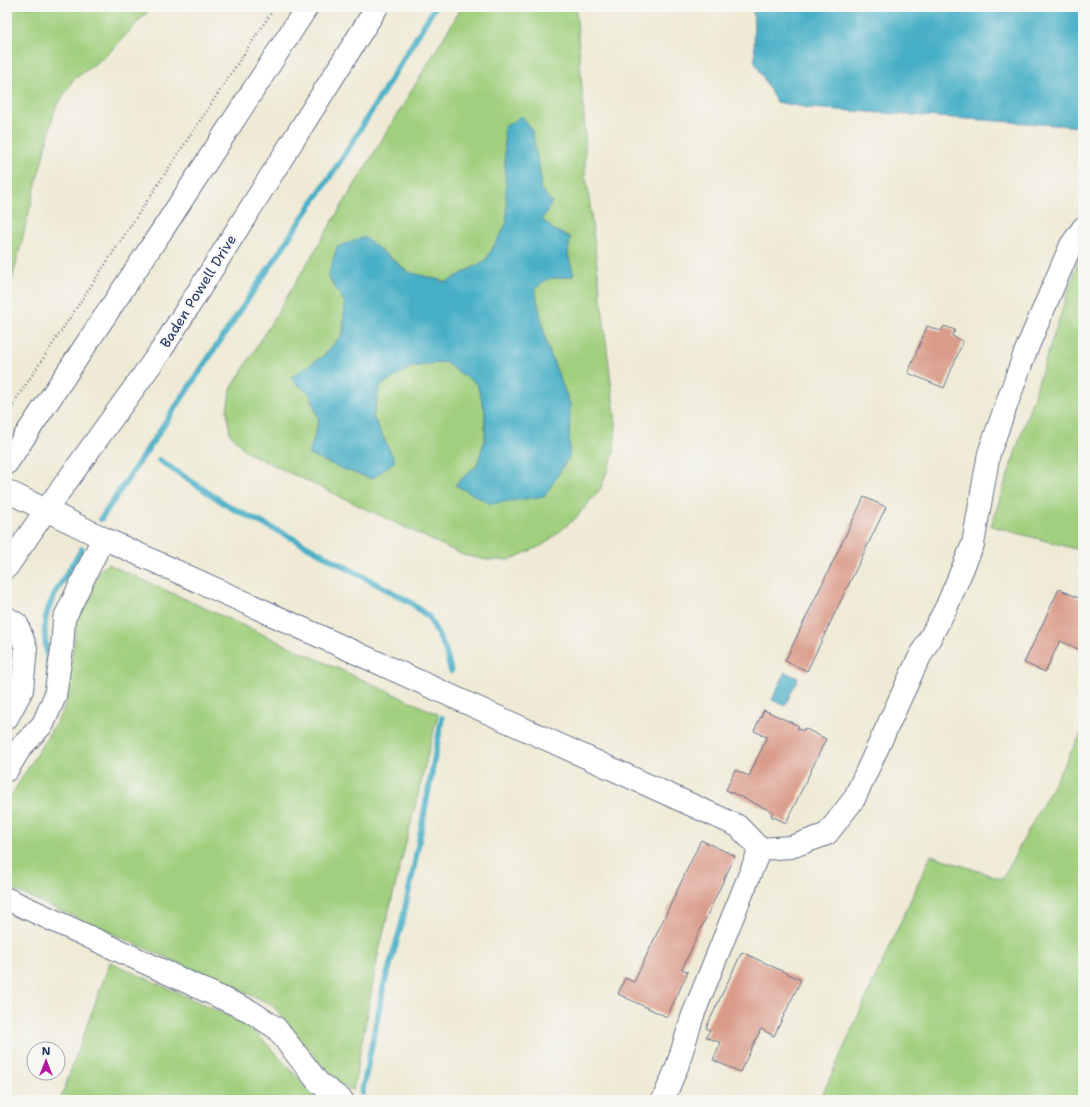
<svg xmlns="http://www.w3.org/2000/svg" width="1090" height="1107" viewBox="0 0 1090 1107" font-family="'Shantell Sans',sans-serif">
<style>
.green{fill:#a0cf7d;stroke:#5e7f6e;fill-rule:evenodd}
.water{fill:#47afc6;stroke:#316f92}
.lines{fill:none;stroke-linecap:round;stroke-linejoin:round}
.stream{stroke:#47afc6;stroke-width:6}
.building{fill:#da9c8a}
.minor-casing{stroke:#657088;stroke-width:24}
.major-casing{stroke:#657088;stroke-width:24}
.path{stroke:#657088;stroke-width:2.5;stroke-dasharray:1 3;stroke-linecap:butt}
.minor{stroke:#fff;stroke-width:22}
.major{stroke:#fff;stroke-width:22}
.labels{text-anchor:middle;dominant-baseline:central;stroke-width:4;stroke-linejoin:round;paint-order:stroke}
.street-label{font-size:14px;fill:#1b2f5e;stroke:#f6f6f2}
</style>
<rect width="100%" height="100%" fill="#f6f6f2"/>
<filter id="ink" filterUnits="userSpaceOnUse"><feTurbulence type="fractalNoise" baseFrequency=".025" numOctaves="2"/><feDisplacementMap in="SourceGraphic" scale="8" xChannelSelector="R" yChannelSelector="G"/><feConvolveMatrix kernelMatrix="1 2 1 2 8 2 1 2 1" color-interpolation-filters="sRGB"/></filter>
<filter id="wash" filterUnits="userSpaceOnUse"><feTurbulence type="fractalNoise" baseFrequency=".012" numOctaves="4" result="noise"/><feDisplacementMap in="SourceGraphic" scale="16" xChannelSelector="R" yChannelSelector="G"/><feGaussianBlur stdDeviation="0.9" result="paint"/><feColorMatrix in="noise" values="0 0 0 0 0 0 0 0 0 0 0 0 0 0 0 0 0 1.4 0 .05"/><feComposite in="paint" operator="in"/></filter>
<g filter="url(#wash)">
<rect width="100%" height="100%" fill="#efead5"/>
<path class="green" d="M7,7H155L150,9L108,54L73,80L55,109L7,300Z
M462,7H576L585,131V174L588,189L616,424L614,452L601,488L576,518L543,545L509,560H487L463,555L248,453L230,434L227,411L230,391ZM532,131L541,179L540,189L552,202L542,219L554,230L570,237L568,254L574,276L546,279L535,289L547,346L570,404L456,484L477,465L485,439V411L477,384L444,362L411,367L380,386L373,417L395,461L309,455L319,420L310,394L290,378L323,356L343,334L345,303L328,276L389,256L408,272L447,282L486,260L507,223L506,178Z
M1083,246V551L991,526Z
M108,564L438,714L378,955L353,1090L339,1083L321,1065L279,1013L271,1004L7,887V802L63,711L68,684L77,617L100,570Z
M1083,730V1100H820L931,855L1002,879Z
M110,962L249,1025L312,1093L316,1100H60Z"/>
<path class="water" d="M753,7H1083V127L809,108L776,102L755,62Z
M522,116L532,131L541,179L540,189L552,202L542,219L554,230L570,237L568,254L574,276L547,279L535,289L547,346L570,404L569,457L545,496L491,504L455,485L477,465L485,439V411L477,384L444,362L411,367L380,386L373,417L395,461L372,479L348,471L309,455L319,420L310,394L290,378L323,356L343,334L345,303L328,276L337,247L364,237L408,272L447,282L486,260L507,223L504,127Z
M785,672L798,678L785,706L772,700Z"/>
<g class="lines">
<path class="stream" d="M159,460L230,507L294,539L410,602L429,617L445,649L451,671
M101,519L345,154L435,7
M49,673C49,656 43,640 45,623C46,602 71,568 82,549
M362,1093L384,985L401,927L414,867L442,718"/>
</g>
<g id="blocks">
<path class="building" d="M927,326L941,331L944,326L955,330L952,336L963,341L944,388L908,373Z
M864,497L886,507L807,671L785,661Z
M1059,589L1083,600V651L1060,641L1045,672L1024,663Z
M764,710L799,726L797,728L803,731L804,728L826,739L786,823L771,816L773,812L726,790L735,770L749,776L767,737L754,731Z
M701,840L735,856L682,969L688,972L667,1017L618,994L625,978L634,982Z
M742,952L801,980L774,1036L761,1029L740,1072L713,1060L721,1043L706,1037L710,1030L706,1028Z"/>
</g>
</g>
<g filter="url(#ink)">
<use href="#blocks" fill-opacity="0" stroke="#657088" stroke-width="1"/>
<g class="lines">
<g class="minor-casing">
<path id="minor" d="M7,491L103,538L738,826L760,849L791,847L827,834L854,799L916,664L946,608L973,544L989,453L1025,353L1052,289L1071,245L1083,228
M7,618L17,624L26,648L22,690L7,718
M7,770L21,747L43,724L55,696L62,649L64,619L103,538
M7,899L250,1011L276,1028L318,1082L342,1100
M663,1100L677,1067L693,1015L760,849"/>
</g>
<g class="major-casing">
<path id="major" d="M7,463L167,223L307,7
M7,567L46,510L160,352L377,7"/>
</g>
<path class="path" d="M7,416L17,398L275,7"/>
<use href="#minor" class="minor"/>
<use href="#major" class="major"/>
</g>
</g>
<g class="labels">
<g class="street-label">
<text transform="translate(198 291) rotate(-58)">Baden Powell Drive</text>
</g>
</g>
<rect width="1090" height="1107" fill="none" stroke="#f6f6f2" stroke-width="24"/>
<g transform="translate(46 1061)"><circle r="19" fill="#f6f6f2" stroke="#9ea6b7"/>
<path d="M0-3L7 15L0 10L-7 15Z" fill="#b5179e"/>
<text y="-6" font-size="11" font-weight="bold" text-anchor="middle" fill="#1b2f5e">N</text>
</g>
</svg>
